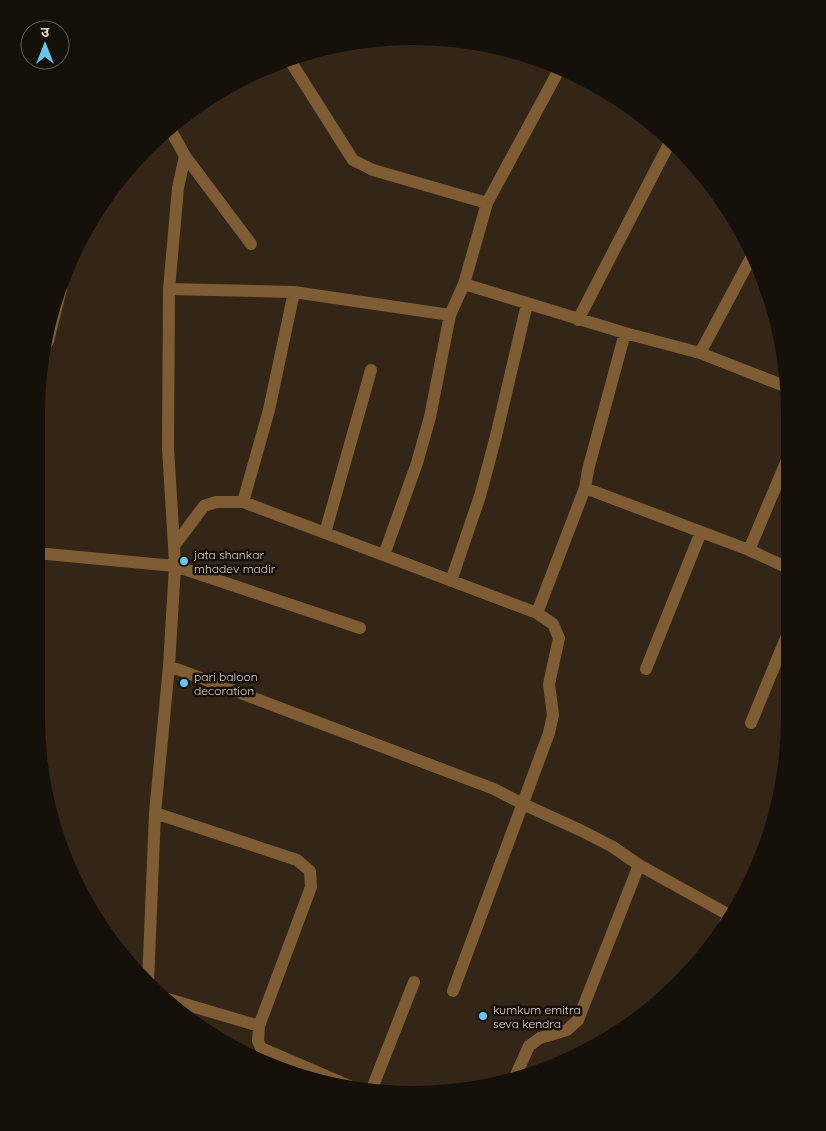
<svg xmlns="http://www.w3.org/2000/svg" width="826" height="1131" viewBox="0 0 826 1131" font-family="Quicksand,'Noto Sans Devanagari',sans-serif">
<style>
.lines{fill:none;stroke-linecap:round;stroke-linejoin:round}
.minor{stroke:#7f5d34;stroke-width:12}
.poi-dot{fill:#64c5ee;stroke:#16100a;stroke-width:2}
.labels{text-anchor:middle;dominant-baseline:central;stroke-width:5;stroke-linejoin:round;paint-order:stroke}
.poi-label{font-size:12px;fill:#dfd7cd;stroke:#16100a;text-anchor:start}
</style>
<rect width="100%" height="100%" fill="#332617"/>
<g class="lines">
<path class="minor" d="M289,59L353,160L373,170L487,203L464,284L450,315
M170,129L185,156L178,188L169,289L168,448L174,546
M185,156L251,244
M487,203L560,68
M464,284L625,333L700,353L787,387
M169,289L294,292L450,315L430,417L417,463L384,555
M578,320L671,140
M625,333L588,470L585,488L749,550
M45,346L48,341L61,289
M700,353L753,254
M787,460L749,550L788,568
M243,502L269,410L294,292
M325,533L371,370
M36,553L175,566L360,628
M451,581L480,496L496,436L527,304
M537,613L585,488
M169,666L175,566L174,546L204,506L216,502H243L537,613L553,624L559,638L549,684L553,715L549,733L453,991
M646,669L701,532
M751,723L788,633
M155,813L169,666L494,789L523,804L582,831L613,847L639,865
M718,938L729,915L731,916
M148,982L155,813L297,860L310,871L311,887L259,1026L258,1041L261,1048L361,1091
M161,997L259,1026
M515,1077L529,1046L540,1038L567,1030L578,1020L639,865L729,915
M371,1091L414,982"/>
</g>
<g class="poi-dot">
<circle cx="184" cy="561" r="5"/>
<circle cx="184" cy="683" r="5"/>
<circle cx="483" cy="1016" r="5"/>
</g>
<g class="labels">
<g class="poi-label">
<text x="194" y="554">jata shankar<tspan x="194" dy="14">mhadev madir</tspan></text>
<text x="194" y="676">pari baloon<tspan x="194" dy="14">decoration</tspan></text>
<text x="493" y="1009">kumkum emitra<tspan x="493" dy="14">seva kendra</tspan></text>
</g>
</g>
<path d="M0 0H826V1131H0ZM413 45H413A368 368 0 0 1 781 413V718A368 368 0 0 1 413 1086H413A368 368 0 0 1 45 718V413A368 368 0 0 1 413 45Z" fill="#16100a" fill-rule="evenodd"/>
<g transform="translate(45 45)"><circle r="24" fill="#16100a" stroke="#666058"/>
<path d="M0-4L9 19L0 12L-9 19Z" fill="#64c5ee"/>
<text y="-8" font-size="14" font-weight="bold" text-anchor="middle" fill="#dfd7cd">उ</text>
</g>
</svg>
